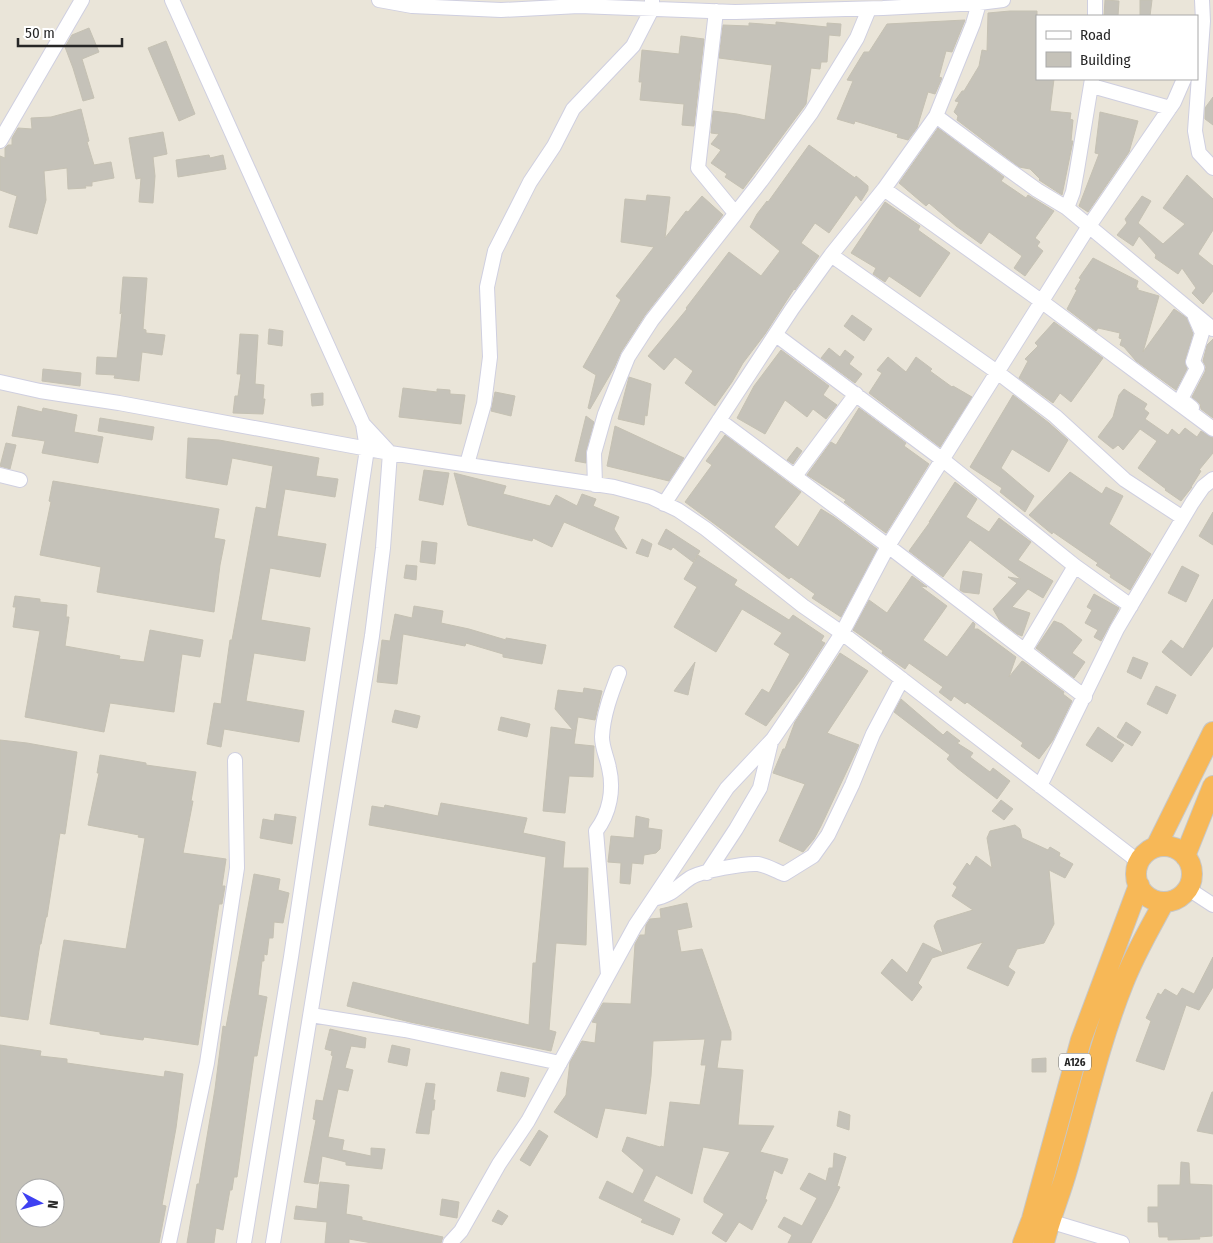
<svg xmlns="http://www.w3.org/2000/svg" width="1213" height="1243" viewBox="0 0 1213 1243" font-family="'Fira Sans Condensed',sans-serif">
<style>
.building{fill:#c5c2b9;stroke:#c5c1b3;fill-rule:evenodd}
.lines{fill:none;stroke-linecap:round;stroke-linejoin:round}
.minor-casing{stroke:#cfcfe0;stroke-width:16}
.highway-casing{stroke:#c7c7c7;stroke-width:22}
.minor{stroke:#fff;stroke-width:14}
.highway{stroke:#f7b857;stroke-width:20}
.labels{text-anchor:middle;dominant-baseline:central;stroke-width:4.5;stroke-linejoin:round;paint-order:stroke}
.shield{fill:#fff;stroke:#686868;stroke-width:1}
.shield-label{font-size:11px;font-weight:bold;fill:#272727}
</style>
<rect width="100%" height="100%" fill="#eae5d9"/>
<path class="building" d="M1105,0L1119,1L1118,16H1104Z
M1140,0H1152L1150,16H1140Z
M1010,11H1037V79H1054L1050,111L1071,113L1070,119L1073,120L1071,141H1073L1062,195L1039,180L1040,179L1030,169L1019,167L957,120L958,116L954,112L959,102L955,101L962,91H964L979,66L982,50L987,51L988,13Z
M965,20L952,52L946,51L939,77L942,78L935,94L928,92L917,128L908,140L897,137L898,134L855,121L854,124L837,119L853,81L847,80L864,52H869L887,24Z
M776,22L827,27V23L841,24L840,36L829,35L827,62H821L820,69L811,68L806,104L743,189L725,177L727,174L711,163L721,150L711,144L719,134L711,133L713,111L737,114L765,120L772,65L719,58L723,25L749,26V23L776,25Z
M89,28L99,52L82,59L94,98L83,101L73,68L65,47L72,35Z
M681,36L704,39L694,126L682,125L684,104L640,100L642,82H639L642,50L679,54Z
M166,41L195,114L179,121L148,48Z
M1213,97V125L1205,119V108Z
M81,109L89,141L87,142L94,165L111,162L114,178L92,182V186H85L86,188L68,189L67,168L44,171L46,200L37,234L9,227L17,196L0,190V156L5,158V148L8,145H12V138L18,128L32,129L31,118L51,117Z
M1100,112L1138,121L1129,152L1088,212L1079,206L1099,154L1095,153Z
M938,128L1004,177L1001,181L1026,198L1028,195L1054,211L1035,238L1040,242L1037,246L1043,251L1025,276L1014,268L1022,256L989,232L981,244L956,226L929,203L926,206L899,183Z
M163,132L167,154L153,157L155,176L153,203L139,202L141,178L136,179L129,138Z
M809,145L855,178L856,176L868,186V190L861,201L856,195L829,233L815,223L801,243L819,256L795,290L794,289L765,334L743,363L732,382L715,406L685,383L693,371L675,357L664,370L648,356L687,309L686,308L729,252L761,276L780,251L750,227L757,214L767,201L768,202Z
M209,155L210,158L223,155L226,169L178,177L176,160Z
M1187,175L1213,199V230L1198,254L1213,266V291L1203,304L1192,293L1196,288L1182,268L1178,274L1155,258L1156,255L1139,236L1133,246L1117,235L1127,223L1125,219L1142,196L1151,201L1138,223L1163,244L1185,224L1163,208Z
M647,195L670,197L665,238L686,211L688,212L702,196L723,215L645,315L621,352L614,368L590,409L588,408L596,375L583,367L621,300L616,296L654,247L621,242L625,199L646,201Z
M885,202L920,226L918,230L950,253L920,297L889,276L885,282L873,274L876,268L851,253Z
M1093,258L1138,281L1136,288H1138V290L1159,296L1143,352L1174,309L1187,318L1193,334L1185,360L1187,369L1176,390L1136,361L1124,347L1120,345L1122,339L1119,338L1120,333L1098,328L1096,331L1067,309L1077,290L1075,289L1081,279L1079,278Z
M123,277L147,278L143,329L146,330V333L165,335L162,355L142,352L139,381L114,378L115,375L96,374L97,357L117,358L122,312L120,314Z
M852,315L872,329L864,341L844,326Z
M1054,322L1103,358L1071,402L1060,393L1053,403L1019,378L1028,361L1025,359L1038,346L1035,343Z
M269,329L283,331L282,346L268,344Z
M240,334L258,335L255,384L264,385L263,399H265L263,414L233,413L235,396H238L241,374H237Z
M1213,339V418L1201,409L1200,404L1192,397L1205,372L1206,367L1203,361L1207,345Z
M829,348L840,357L845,350L854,357L849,364L862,374L855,383L821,358Z
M781,350L829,386L823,395L837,405L826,419L813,409L807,417L785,400L765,434L737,418L754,386Z
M888,357L906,372L916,357L932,369L930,371L952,387L953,386L972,397L940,447L869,393L882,373L877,370Z
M43,369L81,373L80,386L42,381Z
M629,377L651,384L647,416L645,415L644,425L618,419Z
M403,388L437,392V389L450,390V394L465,395L461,424L399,417Z
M1124,389L1147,404L1144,409L1149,413L1145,419L1168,435L1172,429L1179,435L1185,428L1197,437L1201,431L1213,438V453L1199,470L1201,471L1191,487H1192L1181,501L1165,490L1166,489L1138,468L1157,441L1140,429L1123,450L1118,445L1113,449L1098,437L1113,417L1119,395Z
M495,392L515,396L511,416L491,411Z
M323,393V405L312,406L311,394Z
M1013,395L1049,423L1068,440L1049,472L1012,449L1001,468L1034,496L1025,512L1000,492L1002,488L970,467Z
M18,406L42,412L43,408L77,415L74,432L103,437L98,463L42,453L45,441L12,436Z
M859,408L906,443L904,446L929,464L886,533L844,502L846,500L807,475L831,442L836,445Z
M586,416L594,422L586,451V463L575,461Z
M100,418L154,427L152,440L98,431Z
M615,426L684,458L669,481L607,466Z
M725,435L801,492L774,527L798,547L821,509L834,517L877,549L841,617L812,598L815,594L791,577L789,579L685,502L712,465L706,461Z
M188,438L219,440L319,458L316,476L338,479L335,497L285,489L277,536L326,544L320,577L270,568L261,620L310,628L305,661L254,653L246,701L304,711L299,742L224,729L221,747L207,744L214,703L221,704L230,640H232L256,507L266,509L273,466L232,458L227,485L186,478Z
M6,443L16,445L10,469L0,466Z
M797,447L802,451L793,464L787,460Z
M424,470L449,473L443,505L419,500Z
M1070,472L1102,494L1106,487L1123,496L1109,524L1151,554L1130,590L1110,577L1111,575L1096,565L1098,563L1053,532L1052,534L1029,515Z
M454,473L506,486L503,494L550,506L556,495L577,506L582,494L596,499L593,506L619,517L614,529L627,549L564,522L552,547L533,538L532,541L468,525Z
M53,481L219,509L214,538L225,540L220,565L214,612L97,592L101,567L40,555L51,502L49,501Z
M955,482L977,499L966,517L989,532L999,518L1031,542L1018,560L1053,581L1043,598L1028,589L1012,607L1030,613L1022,636L1017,634L1000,621L993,609L1017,583L1008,577L1021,579L970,540L943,577L909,551L930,522H929Z
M1213,512V545L1199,536Z
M666,529L700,551L693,562L673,547L671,550L658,544Z
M642,539L652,544L648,557L636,553Z
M422,541L437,543L435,564L420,562Z
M698,555L737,580L734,585L789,620L793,615L824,636L821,641L825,643L803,677L766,726L745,714L762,689L769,693L790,654L774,644L782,633L742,609L716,652L674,627L697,587L684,579Z
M406,565L417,566L416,580L404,578Z
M1182,566L1199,575L1186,602L1168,593Z
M963,571L982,574L979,594L963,592L960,590Z
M912,576L927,587L920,586L947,606L923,640L947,657L973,622L975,624L974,629H978L1016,657L1009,677L1022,661L1024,662L1064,692L1063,694L1072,701L1053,740L1039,759L1021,746L1023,743L967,702L965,704L954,696L951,701L939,692L943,687L909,663L905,669L882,653L883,651L853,630L869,600L887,613Z
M1094,594L1119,608L1101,641L1094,637L1098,630L1085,623L1092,610L1087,607Z
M15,596L40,599V602L67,605L66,617H69L65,646L120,656L119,659L144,662L150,630L203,640L200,657L182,654L174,712L110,703L104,732L25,717L40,631L13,627L16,607H13Z
M1213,599V646L1191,676L1162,652L1171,640L1183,649Z
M414,606L443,611L441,623L469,629L506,640V638L546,645L542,664L503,657V654L466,643L465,646L403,634L397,684L377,682L382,640L390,641L395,614L412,618Z
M1054,621L1062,624L1082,640L1072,653L1085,662L1074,678L1036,648Z
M840,653L868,671L827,733L859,745L821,826L814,839L803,852L779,841L805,784L773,773L783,749H785L795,722Z
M1133,657L1148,663L1141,679L1127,672Z
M695,662L688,695L674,691Z
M1156,686L1176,695L1167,714L1147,704Z
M584,688L602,691L595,720L578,717L574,744L594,746L593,777L569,776L565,813L543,811L551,727L573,730L555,709L558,690L583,693Z
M901,699L943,735L947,731L960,741L957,743L973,753L970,757L990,772L993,768L1010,781L997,799L957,768L947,759L950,755L894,712Z
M395,710L420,716L417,728L392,722Z
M501,717L530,724L527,737L498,730Z
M1126,722L1141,732L1132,746L1117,737Z
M1098,727L1124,745L1112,762L1086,745Z
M0,740L27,743L77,752L65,834L60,833L47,917H46L41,944H40L28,1020L0,1016Z
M100,755L146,763V765L196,772L191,801H193L183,853L226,859L222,886H225L222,904H219L198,1045L144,1037L143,1040L100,1034V1032L50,1024L64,940L126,949L145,838L138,837L139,835L88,825L99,773H97Z
M1001,800L1013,809L1004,820L992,811Z
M441,803L527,818L523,833L565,842L563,868H588L586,945L556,943L549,1030L556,1032L551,1051L410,1022L347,1006L353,982L529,1025L533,963H536L546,857L369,825L372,806L384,808L385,805L438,816Z
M275,814L296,817L292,844L260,838L263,819L274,821Z
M636,816L649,819L648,828L662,830L660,849L656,853L644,855L643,864L632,863L630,884L620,883L621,863L608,862L611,836L634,838Z
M1015,825L1020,829L1022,838L1048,850L1050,847L1060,853L1059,856L1073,864L1065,878L1049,870L1054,924L1044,943L1017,949L1008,967L1015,972L1008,986L967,968L983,942L932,958L918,983L922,987L912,1001L881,973L892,959L907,973L923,943L943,953L934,926L937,921L973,910L952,896L957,887L953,884L967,863L970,866L976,856L992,868L987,838L990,831Z
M254,874L280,879L278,890L289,893L283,923L274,922L273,938H269L267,955L264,954V961H262L258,995L267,997L257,1056H254L237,1177H234L232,1190H230L223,1230L216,1228L214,1243H187L197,1184H199L215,1089L223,1026L226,1027Z
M687,903L692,927L677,930L681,952L702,949L731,1032V1040H721L717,1068L743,1070L738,1125L774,1126L760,1152L788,1159L782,1174L774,1170L765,1199L767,1200L752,1230L739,1222L726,1242L712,1233L724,1214L704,1202V1198L730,1152L703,1147L692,1194L656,1175L643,1201L680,1219L673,1235L641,1222L643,1219L599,1198L607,1181L633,1194L644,1170L622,1151L627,1137L660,1147L661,1146L664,1147L670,1102L700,1105L706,1065H701L705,1039L653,1041L651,1076L646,1114L605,1108L597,1138L554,1112L566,1095L570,1062L582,1041L595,1043L597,1023L592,1022L603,1003L631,1004L635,944L640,935H645L646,925L650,919L661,918L660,909Z
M1213,957V987L1199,1010L1186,1005L1164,1070L1136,1061L1151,1021L1146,1018L1158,993L1161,995L1165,989L1177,996L1182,988L1194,994Z
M330,1029L366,1038L365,1048L351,1046L345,1068L353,1070L348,1091L338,1089L328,1137L344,1140L342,1150L371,1156V1148L385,1149L382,1169L346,1165V1162L322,1156L318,1184L304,1182L316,1120L313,1119L316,1100L323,1101L333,1056L331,1055L332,1051L325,1049Z
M0,1045L41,1051L40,1056L67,1059V1063L164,1077L165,1071L183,1074L176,1128L162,1205L166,1206L159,1243H0ZM25,1188H55V1218H25Z
M392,1045L410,1049L407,1066L388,1062Z
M1046,1058V1072H1032V1059Z
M501,1072L529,1078L525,1097L497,1091Z
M426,1083L435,1084L433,1100H435L434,1110H432L429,1134L416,1133Z
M1212,1092H1213V1134L1197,1131Z
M839,1111L850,1115L849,1130L837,1126Z
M539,1130L548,1136L530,1166L520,1160Z
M834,1153L846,1157L837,1186L840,1187L831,1206L811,1243H788L792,1235L778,1227L784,1217L802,1226L817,1198L800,1189L809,1173L826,1181L829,1168H833Z
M1181,1162L1189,1163L1190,1184L1212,1185V1236L1199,1237L1200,1239L1168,1240V1237H1159L1158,1222H1148V1207H1158V1185H1180Z
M320,1182L349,1185L346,1214L362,1217V1220L443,1237L441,1243H372L349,1239V1243H325L327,1222L294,1219L296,1206L317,1209Z
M442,1199L459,1202L457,1218L440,1215Z
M498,1210L508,1216L502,1225L492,1221Z"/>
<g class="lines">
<g class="minor-casing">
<path id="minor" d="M172,0L363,424L367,449L291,957L244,1243
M379,0L412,6L501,10L579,6L735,12L883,8L979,3L1003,0
M1202,0L1203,21L1195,131L1199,153L1213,168
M716,11L698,168L735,213
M1095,16V0
M1092,86L1170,108
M936,116L983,151L1037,190L1067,208L1213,329
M0,141L82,0
M884,189L1041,301L1213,429
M1067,208L1073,192L1077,170L1092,79
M831,255L997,372L1055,416L1125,480L1183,518
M776,335L943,460L1075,566L1131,606
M0,382L40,391L119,403L390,453L614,487L651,497L678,510L706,529L803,606L842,633L1139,862
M1192,408L1181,399L1197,368L1193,362L1202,333L1195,317
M719,420L888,546L1085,697
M467,464L484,404L490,357L487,287L495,251L530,182L554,146L573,109L633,46L652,9V1
M0,475L20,480
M795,476L856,394
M595,485L594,453L605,414L628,357L652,320L761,181L811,113L857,38L869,9
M664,504L792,309L831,255L884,189L936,116L973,24L979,3
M1025,650L1075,566
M1040,786L1117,629L1192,503L1203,487L1213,479
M707,873L736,829L760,788L771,742
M1187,888L1213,905
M653,899C673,895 675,888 690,878C701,871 745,863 758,864C766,865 776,871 784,874L813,856L828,835L852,785L873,734L902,679
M608,975L596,831C610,813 614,789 609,768C607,757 602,748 602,737C603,715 611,694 619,673
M311,1015L405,1030L560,1063
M1049,1221L1122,1243
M169,1243L207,1063L237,868L235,760
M273,1243L372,636L383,548L390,453L363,424
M450,1243L461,1231L499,1164L528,1121L635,926L727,788L773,739L792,711L842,633L888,546L1089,226L1174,102L1184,79"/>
</g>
<g class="highway-casing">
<path id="highway" d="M1136 874a28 28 0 1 1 56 0a28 28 0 1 1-56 0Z
M1156,847L1213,732
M1185,856L1213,786
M1023,1243L1032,1219L1081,1040L1139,885
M1044,1243C1050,1218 1060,1195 1067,1170C1085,1108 1099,1044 1123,984C1134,955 1150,928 1164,902"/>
</g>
<use href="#minor" class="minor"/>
<use href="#highway" class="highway"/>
</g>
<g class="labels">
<rect class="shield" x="1059" y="1053.5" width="32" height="17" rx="4"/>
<g class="shield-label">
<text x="1075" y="1062">A126</text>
</g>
</g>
<rect x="1036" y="15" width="162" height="65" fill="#ffffff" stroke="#a9a9a9"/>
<rect x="1046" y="31" width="25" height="8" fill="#ffffff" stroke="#a9a9a9"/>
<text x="1080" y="40" font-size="15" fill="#272727">Road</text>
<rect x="1046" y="52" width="25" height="15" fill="#c5c2b9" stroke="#a9a9a9"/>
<text x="1080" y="65" font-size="15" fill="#272727">Building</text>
<g transform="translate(40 1203) rotate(96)"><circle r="24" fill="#ffffff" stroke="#a9a9a9"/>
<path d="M0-4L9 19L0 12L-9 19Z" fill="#3e40f2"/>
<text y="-8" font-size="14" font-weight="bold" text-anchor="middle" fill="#272727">N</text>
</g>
<path d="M18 38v8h104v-8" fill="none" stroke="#272727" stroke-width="2.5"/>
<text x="25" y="38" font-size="15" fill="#272727" stroke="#ffffff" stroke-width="4" paint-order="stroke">50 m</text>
</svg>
